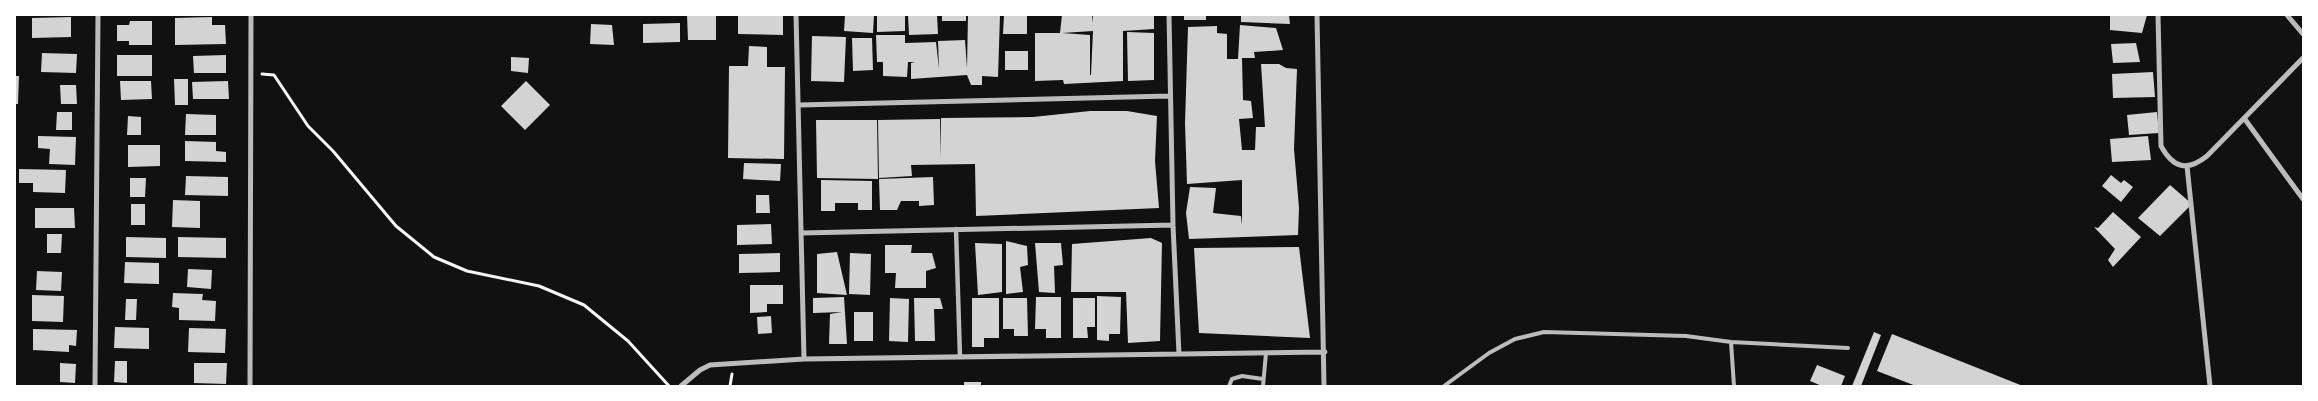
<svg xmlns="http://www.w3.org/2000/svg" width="2318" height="401" viewBox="0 0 2318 401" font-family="'DM Sans',sans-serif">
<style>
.building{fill:#d3d3d3;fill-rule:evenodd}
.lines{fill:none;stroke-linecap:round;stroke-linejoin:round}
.path{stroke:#f5f5f5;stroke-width:3}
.service{stroke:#bcbcbc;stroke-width:4}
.pedestrian{stroke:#bcbcbc;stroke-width:4.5}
.minor{stroke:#bcbcbc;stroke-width:5}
</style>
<rect width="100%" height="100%" fill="#111"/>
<path class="building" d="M687,15H716V40H688Z
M738,15H783V35L738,34Z
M845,15H874L873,33L844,31Z
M881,15H905V31L877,32V16Z
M908,15H937L938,34L909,35Z
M942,15H966V21H942Z
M968,15H1000L998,77L982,76V85H971L967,75L911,79V63L915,62H908L907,77L883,76V62H877L876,35H905V43L936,42L939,69L938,41L965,40L967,68Z
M1004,15H1027V34H1003Z
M1062,15H1092V23L1093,15H1154V29L1123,31V81L1064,84L1063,80L1035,81V33H1060ZM1093,31L1091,75H1090V35L1062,33Z
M1184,15H1206V20H1184Z
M1241,15H1289L1290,24L1241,22Z
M2110,15H2147L2142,33L2110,30Z
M71,17V37L32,38V18Z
M212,17V25H225L226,44L175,45V18Z
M130,21H152V45H129V41H117V25H129Z
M680,23V42L643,43V24Z
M591,24L612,25L614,45L590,44Z
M1240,25L1276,28L1283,50L1254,52L1255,58H1242L1243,100L1251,101L1253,118L1239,119L1242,150H1255L1256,127H1265L1261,64H1279L1286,68L1297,69L1294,149L1299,208L1298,235L1189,239L1186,213L1190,187L1216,188L1213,213L1241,216L1242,225V180L1187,184L1185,123L1188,27L1217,26V33L1227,34V59H1238Z
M1127,32L1154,33V80L1128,81Z
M812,36L846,37L844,82L811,81Z
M852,38H872L873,70L853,71Z
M2136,43L2140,62L2113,63L2111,44Z
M749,46L767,47V67H785L784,159L728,158L729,66H748Z
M1005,51H1028V70H1005Z
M42,53L77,54L76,73L41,72Z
M117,55H152V76H117Z
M226,55V73H194L193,56Z
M511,57L529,58L528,73L511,71Z
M2153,72L2155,97L2113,98L2112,74Z
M15,76H19L18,104H15Z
M174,79H188V105H175Z
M120,81H151L152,99L121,100Z
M228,81L229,99H193L192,82Z
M526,81L550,105L525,130L501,106Z
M60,85H76L77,104H61Z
M1090,111H1127L1157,116L1155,161L1159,208L976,216L975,164L911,165L912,176L879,178L878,120L940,119L941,159V118L1033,117Z
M57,112H72V130H56Z
M2157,112L2159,133L2129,135L2127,115Z
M186,114L216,115V135H185Z
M128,116L141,117V135H127Z
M816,120H877L878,179L817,178Z
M38,136L76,137L75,165L49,164L50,149L38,148Z
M2148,136L2151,160L2112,162L2110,139Z
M185,141L216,142V151L226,152V162L185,161Z
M128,145H160V166L128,167Z
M744,163L781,164L780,181L743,179Z
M19,169L66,170L65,193L33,192V183H19Z
M2111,175L2121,183L2124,180L2133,187L2121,202L2102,186Z
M186,176L228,177V196L185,195Z
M933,177L934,205L919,206V201H901L897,210H880L879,179Z
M130,178H146L145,197H130Z
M821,180L872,181V210H858V203H835V211H821Z
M2170,185L2192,204L2160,236L2138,218Z
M756,195H769L770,213H756Z
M173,200L200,201V228L172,227Z
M131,204H145V225H131Z
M35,208H74L75,228H35Z
M2113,212L2141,237L2113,267L2108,260L2115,249L2094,227L2098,228Z
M771,224L772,244L737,245V225Z
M47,234H62L61,253H47Z
M126,237L166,238V258L126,257Z
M178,237L226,238V258L178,257Z
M1151,238L1162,243L1160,341L1128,343L1126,292H1071L1072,244Z
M1006,241L1027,246L1028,265L1020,267L1023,292L1006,294Z
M975,243L1002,244V292L978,295Z
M1035,243H1061L1063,265L1054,266L1055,293L1039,292Z
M885,245H912L911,253H932L936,268L926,271V288H895L896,273H885Z
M1299,247L1310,338L1199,333L1194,248Z
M837,252L847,295L817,293V254Z
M780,253V272L739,273V254Z
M850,253L871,254L870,295L849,294Z
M125,262L159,263V284L124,283Z
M188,269L212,270L211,289L187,287Z
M37,271L62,272L61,291L36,290Z
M750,285H783V304H767V312L750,313Z
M173,293L203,294L202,300L216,301L215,321L179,320V308L172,307Z
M32,295L64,296L63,322L32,321Z
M1097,296L1121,297L1120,334H1109V341L1097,340Z
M844,297L847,344H829L830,314L842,312L813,313V298Z
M1036,297H1061V338H1046V329H1035Z
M890,298L909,299L908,342L889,341Z
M914,298H940L943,309H934L935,341H915Z
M972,298H999V338H984V347H972Z
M1003,298H1027L1028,336H1014V329H1003Z
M1073,298H1095V327H1087L1088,338H1073Z
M126,299H137L136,320H125Z
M854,312H873V341H854Z
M771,316L772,333L758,334L757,317Z
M115,327L149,328V349L114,348Z
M189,328L226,329L225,353L188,352Z
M33,329L77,330L76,346L69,345V352L33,350Z
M1874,332L1881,335L1861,386H1852Z
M1892,334L2023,386H1916L1877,371Z
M115,361H127V383L114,382Z
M60,363L76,364L75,383L60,382Z
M194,363H227L226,384L194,383Z
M1817,365L1845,376L1841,386H1822L1810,381Z
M964,382H981V386H964Z"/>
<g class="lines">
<path class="path" d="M262,74L274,75L308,126L333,151L396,226L434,257L467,271L539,286L584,305L628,341L669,386
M730,386L732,374"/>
<path class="service" d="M1731,342L1734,386
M1229,386L1232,379L1242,376L1263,379
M1263,386L1266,353
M1444,386L1489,353L1515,339L1544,332L1686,336L1731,342L1848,348"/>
<path class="pedestrian" d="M956,229L960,357"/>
<path class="minor" d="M796,15L804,359
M1169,15L1173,225L1179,354
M1317,15L1324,386
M2158,15L2161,146C2173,168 2187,172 2207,156L2303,58
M2287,15L2303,34
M799,105L1169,96
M2244,118L2303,199
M2187,166L2210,386
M801,233L1173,225
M95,386L98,15
M250,386L251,15
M681,386L700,370L710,365L804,359L1325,352"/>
</g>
<rect width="2318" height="401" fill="none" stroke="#ffffff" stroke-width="32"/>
</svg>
